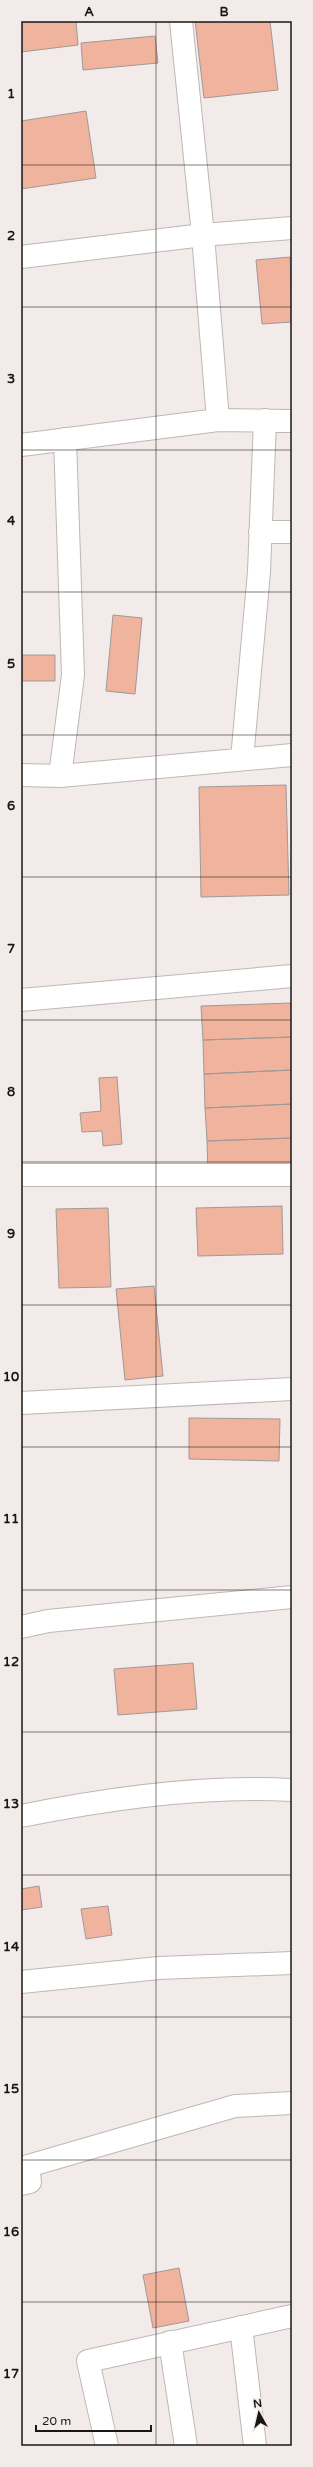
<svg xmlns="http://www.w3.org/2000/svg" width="313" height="2467" viewBox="0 0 313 2467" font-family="'Varela Round',sans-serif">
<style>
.building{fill:#f0b39d;stroke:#a09997}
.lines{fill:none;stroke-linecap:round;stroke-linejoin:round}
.street-casing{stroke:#beb8b5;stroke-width:24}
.street{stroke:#fff;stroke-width:22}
.grid{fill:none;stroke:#191716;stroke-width:1;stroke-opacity:0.55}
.neatline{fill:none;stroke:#191716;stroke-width:1.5}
.grid-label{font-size:13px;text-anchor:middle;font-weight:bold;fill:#191716}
</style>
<rect width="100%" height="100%" fill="#f3ebe9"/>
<path class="building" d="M21,21H76L78,45L21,52Z
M195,21H270L278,90L204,98Z
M155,36L158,63L83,70L81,43Z
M86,111L96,178L21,189V121Z
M290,257L292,322L262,324L256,260Z
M113,615L142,618L135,694L106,691Z
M21,655H55V681H21Z
M286,785L289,895L201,897L199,787Z
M291,1003L292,1037L203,1040L201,1006Z
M292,1037V1070L204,1074L203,1040Z
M292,1070V1104L205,1108L204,1074Z
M117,1077L122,1144L103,1146L102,1131L82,1132L80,1113L101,1111L99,1078Z
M292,1104V1138L207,1141L205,1108Z
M292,1138V1172L208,1175L207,1141Z
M282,1206L283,1254L198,1256L196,1208Z
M108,1208L111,1287L59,1288L56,1209Z
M154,1286L163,1376L125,1380L116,1289Z
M189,1418L280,1419L279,1461L189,1459Z
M193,1663L197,1709L118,1715L114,1669Z
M39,1886L42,1907L21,1910V1889Z
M108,1906L112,1935L86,1939L81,1909Z
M179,2268L189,2321L153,2328L143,2275Z"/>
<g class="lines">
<g class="street-casing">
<path id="street" d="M181,21L203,235L218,420
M21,257L203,235L292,228
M21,445L218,420L292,421
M260,532H292
M242,759L259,572L265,420
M21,775L60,776L292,755
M60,776L73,675L65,439
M21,1000L292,976
M21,1175H292
M21,1403L292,1389
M21,1627L48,1621L292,1597
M21,1816C105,1799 206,1785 292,1790
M21,1982L159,1968L292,1963
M21,2184L30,2182L28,2166L235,2106L292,2103
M241,2327L255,2446
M170,2342L186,2446
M107,2446L88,2361L292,2316"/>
</g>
<use href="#street" class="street"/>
</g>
<path class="grid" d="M156,21V2446M21,165H292M21,307H292M21,450H292M21,592H292M21,735H292M21,877H292M21,1020H292M21,1162H292M21,1305H292M21,1447H292M21,1590H292M21,1732H292M21,1875H292M21,2017H292M21,2160H292M21,2302H292"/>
<rect width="313" height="2467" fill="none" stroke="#f3ebe9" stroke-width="44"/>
<g transform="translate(259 2413) rotate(352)" stroke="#f3ebe9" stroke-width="3" paint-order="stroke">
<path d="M0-3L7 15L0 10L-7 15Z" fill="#191716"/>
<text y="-6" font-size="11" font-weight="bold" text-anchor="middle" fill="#191716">N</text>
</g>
<path d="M36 2425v6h115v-6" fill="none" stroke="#191716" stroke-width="2"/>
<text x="42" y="2425" font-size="12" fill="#191716" stroke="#f3ebe9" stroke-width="3" paint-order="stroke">20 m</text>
<rect x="22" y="22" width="269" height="2423" class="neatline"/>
<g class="grid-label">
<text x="89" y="16">A</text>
<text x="224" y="16">B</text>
<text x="11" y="98">1</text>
<text x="11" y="240">2</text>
<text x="11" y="383">3</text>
<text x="11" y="525">4</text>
<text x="11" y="668">5</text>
<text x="11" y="810">6</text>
<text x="11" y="953">7</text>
<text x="11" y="1096">8</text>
<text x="11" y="1238">9</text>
<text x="11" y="1381">10</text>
<text x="11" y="1523">11</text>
<text x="11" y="1666">12</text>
<text x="11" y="1808">13</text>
<text x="11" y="1951">14</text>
<text x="11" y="2093">15</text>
<text x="11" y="2236">16</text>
<text x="11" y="2378">17</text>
</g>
</svg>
